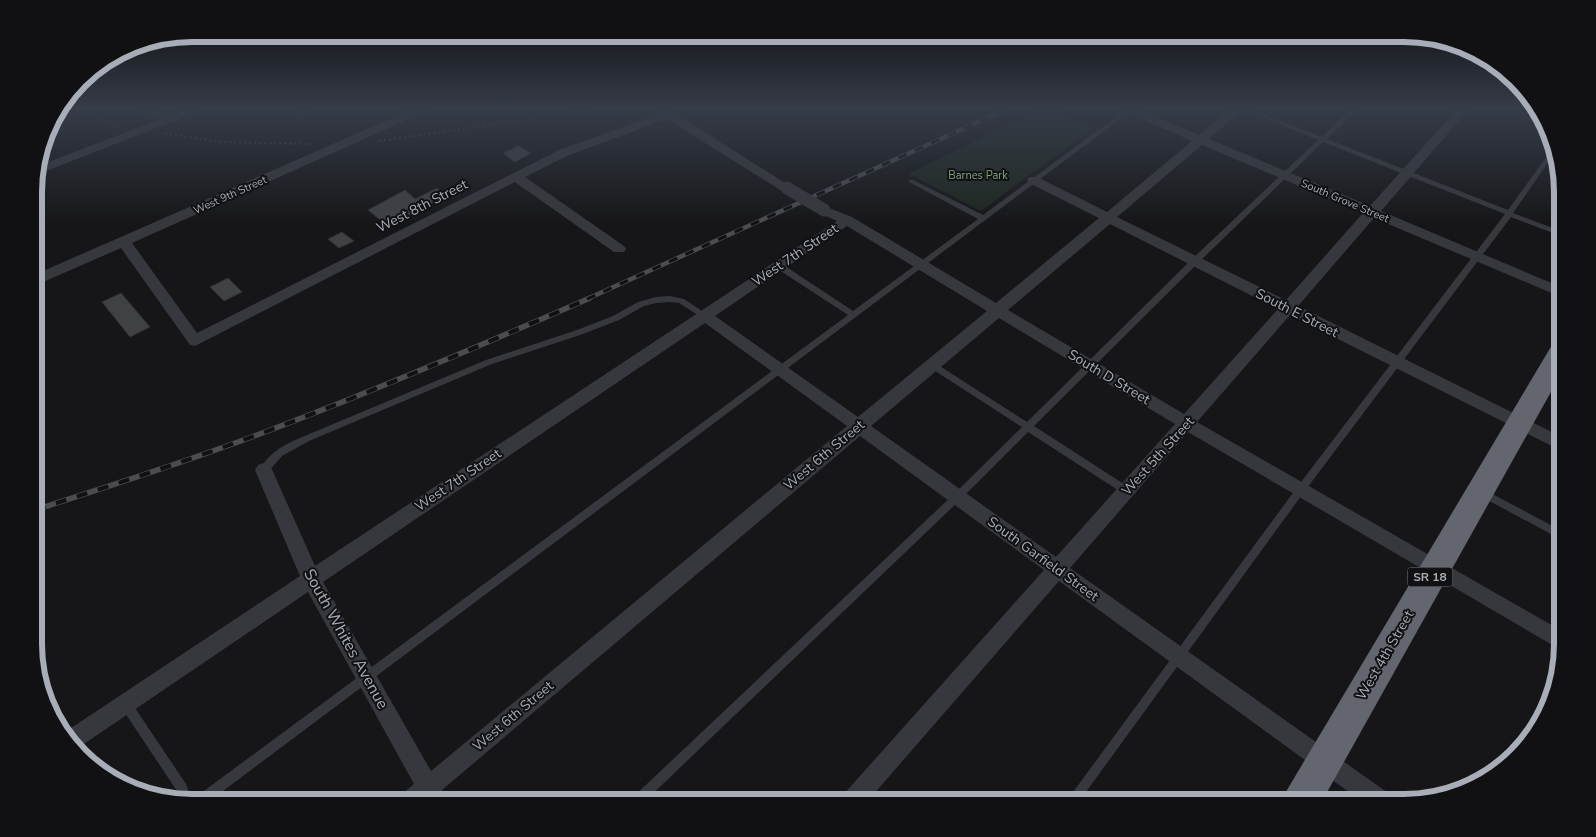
<svg xmlns="http://www.w3.org/2000/svg" width="1596" height="837" viewBox="0 0 1596 837" font-family="'Nunito Sans',sans-serif">
<style>
.green{fill:#1e261f}
.building{fill:#404145;stroke:#303034}
.lines{fill:none;stroke-linecap:round;stroke-linejoin:round}
.path{stroke:#3d3f44;stroke-width:2;stroke-dasharray:2 3;stroke-linecap:butt}
.lane{fill:#37383d;fill-rule:evenodd}
.street{fill:#37383d;fill-rule:evenodd}
.highway{fill:#63666e;fill-rule:evenodd}
.rail-far1-casing{stroke:#4a4c52;stroke-width:4.5}
.rail-casing{stroke:#4a4c52;stroke-width:5.5}
.rail-far1{stroke:#111113;stroke-width:3;stroke-dasharray:9;stroke-linecap:butt}
.rail{stroke:#111113;stroke-width:4;stroke-dasharray:11;stroke-linecap:butt}
.street-bridge{stroke:#37383d;stroke-width:13}
.labels{text-anchor:middle;dominant-baseline:central;stroke-width:4;stroke-linejoin:round;paint-order:stroke}
.far-park-label{font-size:11px;fill:#7fa381;stroke:#111113}
.far-street-label{font-size:11px;fill:#a8adb8;stroke:#111113}
.shield{fill:#111113;stroke:#7b7e86;stroke-width:1}
.shield-label{font-size:12px;font-weight:bold;fill:#a8adb8}
.street-label{font-size:14px;fill:#a8adb8;stroke:#111113}
.near-street-label{font-size:16px;fill:#a8adb8;stroke:#111113}
.rim{fill:none;stroke:#a8adb8;stroke-width:6}
</style>
<rect width="100%" height="100%" fill="#161618"/>
<path class="green" d="M1041,108H1051L1094,128L981,211L909,174Z"/>
<path class="building" d="M518,146L531,153L515,162L503,153Z
M437,188L449,198L436,204L434,202L389,227L368,210L405,190L415,199Z
M342,232L354,241L339,248L328,239Z
M228,278L242,292L224,301L210,287Z
M121,293L150,327L130,337L102,302Z"/>
<g class="lines">
<path class="path" d="M64,108L120,126
M165,133L219,142L311,144
M379,141L604,108"/>
<path class="lane" d="M309,108H317L299,116L294,115Z
M1128,108H1135L207,803H193L180,800L177,791L121,707L119,703L121,699L125,698L129,699L186,784L192,801L193,799L848,315L776,268L775,266L776,264H782L853,311L978,219L909,182V180H913L983,215Z
M1239,108H1247L1322,137L1352,108H1359L1327,139L1508,210L1552,149L1554,154L1513,213L1561,231V236L1511,217L1304,492L1078,803H1065L1298,486L1505,214L1323,142L1197,264L1034,426L1130,488L1132,491L1130,494L1127,495L1124,494L1028,432L960,500L643,803H629L631,799L954,494L1022,427L929,367L928,365L929,363H935L1027,422L1191,260L1318,140Z
M670,296L684,299L708,315L707,317H701L679,303L670,302L656,303L644,306L619,320L583,334L492,364L309,441L282,456L267,473H261L259,470C268,455 280,447 295,440L486,360L577,330L613,316L638,302L656,297Z
M1483,489L1562,531V540L1480,496L1478,493L1480,490Z"/>
<path class="street" d="M136,108H151L168,116L188,108H204L202,110L36,175L38,166L158,120Z
M415,108H431L429,110L132,243L197,333L559,150L659,114L655,108H666L673,112L793,188L787,192L782,191L667,119L567,156L525,177L624,246L626,249L624,252H614L515,182L195,346L190,345L121,248L34,286V275Z
M1126,108H1135L1199,135L1232,108H1245L1209,139L1370,206L1458,108H1470L1381,211L1561,287V297L1374,218L1298,306L1562,437V451L1290,315L1197,422L1562,631L1561,650L1188,432L1070,568L1391,795L1394,803H1364L1059,581L866,803H840L843,795L1044,570L860,436L442,790L448,803H398L401,795L414,784L308,592L78,748L62,734L300,576L255,470L258,465L264,463L270,465L315,566L837,221L819,213L817,210L824,206L852,217L996,303L1099,218L1029,183L1027,180L1029,177H1037L1107,212L1192,141L1126,112L1124,110ZM1202,145L1363,213L1286,300L1117,217ZM1110,224L1278,309L1184,414L1008,310ZM847,226L987,311L858,417L715,316ZM999,318L1175,424L1056,557L871,426ZM705,323L847,426L431,771L323,582Z"/>
<path class="highway" d="M1561,343V374L1321,803H1281L1287,790L1552,345Z"/>
<g class="rail-far1-casing">
<path id="rail-far1" d="M587,299L1009,108"/>
</g>
<g class="rail-casing">
<path id="rail" d="M35,510C119,483 203,456 286,424C388,385 489,342 590,298"/>
</g>
<use href="#rail-far1" class="rail-far1"/>
<use href="#rail" class="rail"/>
<path class="street-bridge" d="M787,188L824,210"/>
</g>
<linearGradient id="sky" x2="0" y2="1"><stop stop-color="#0c0c0d"/><stop offset="0.48" stop-color="#363c48"/><stop offset="1" stop-color="#363c48" stop-opacity="0"/></linearGradient>
<rect width="1596" height="225" fill="url(#sky)"/>
<g class="labels">
<g class="far-park-label">
<text x="978" y="175">Barnes Park</text>
</g>
<g class="far-street-label">
<text transform="translate(230 195) rotate(-24)">West 9th Street</text>
<text transform="translate(1345 201) rotate(23)">South Grove Street</text>
</g>
<rect class="shield" x="1407.5" y="567.5" width="45" height="19" rx="4"/>
<g class="shield-label">
<text x="1430" y="577">SR 18</text>
</g>
<g class="street-label">
<text transform="translate(422 206) rotate(-27)">West 8th Street</text>
<text transform="translate(795 255) rotate(-34)">West 7th Street</text>
<text transform="translate(1297 313) rotate(27)">South E Street</text>
<text transform="translate(1109 377) rotate(31)">South D Street</text>
<text transform="translate(824 455) rotate(-40)">West 6th Street</text>
<text transform="translate(1158 456) rotate(-48)">West 5th Street</text>
<text transform="translate(458 480) rotate(-34)">West 7th Street</text>
<text transform="translate(1043 559) rotate(36)">South Garfield Street</text>
<text transform="translate(1385 655) rotate(-60)">West 4th Street</text>
<text transform="translate(513 716) rotate(-40)">West 6th Street</text>
</g>
<g class="near-street-label">
<text transform="translate(346 639) rotate(61)">South Whites Avenue</text>
</g>
</g>
<path d="M0 0H1596V837H0ZM192 42H1404A150 150 0 0 1 1554 192V644A150 150 0 0 1 1404 794H192A150 150 0 0 1 42 644V192A150 150 0 0 1 192 42Z" fill="#111113" fill-rule="evenodd"/>
<path class="rim" d="M192 42H1404A150 150 0 0 1 1554 192V644A150 150 0 0 1 1404 794H192A150 150 0 0 1 42 644V192A150 150 0 0 1 192 42Z"/>
</svg>
